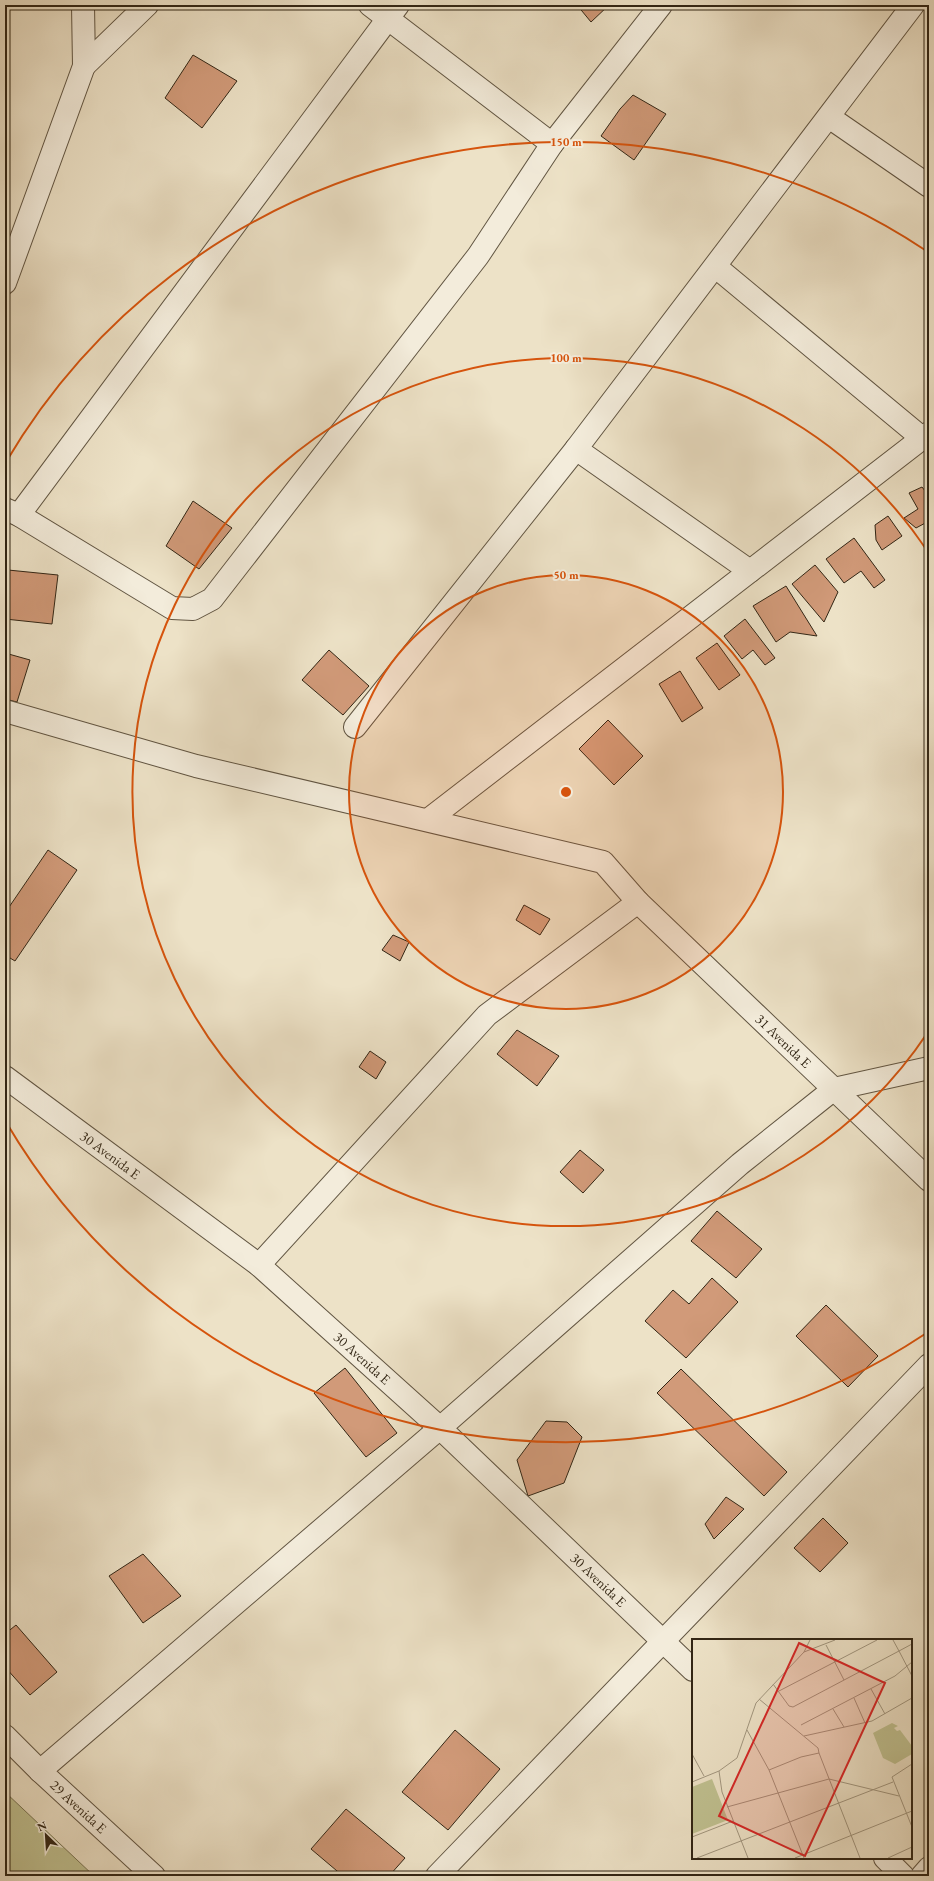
<svg xmlns="http://www.w3.org/2000/svg" width="934" height="1881" viewBox="0 0 934 1881" font-family="'EB Garamond',serif">
<style>
.green{fill:#c0c191;stroke:#797453}
.building{fill:#d19a79;stroke:#322615}
.lines{fill:none;stroke-linecap:round;stroke-linejoin:round}
.minor-casing{stroke:#615542;stroke-width:24}
.minor{stroke:#f3ecdb;stroke-width:22}
.ring{fill:none;stroke:#d6540d;stroke-width:2}
.labels{text-anchor:middle;dominant-baseline:central;stroke-width:4;stroke-linejoin:round;paint-order:stroke}
.street-label{font-size:14px;fill:#322615;stroke:#f3ecdb}
.inset-road{fill:none;stroke:#a29780;stroke-width:1}
.view{fill:#d62828;fill-opacity:0.15;stroke:#d62828;stroke-width:2}
.inset-edge{fill:none;stroke:#322615;stroke-width:2}
.centre{fill:#d6540d;stroke:#f3ecdb;stroke-width:2}
.ring-label{font-size:12px;text-anchor:middle;font-weight:bold;fill:#d6540d;stroke:#f3ecdb;stroke-width:4;stroke-linejoin:round;paint-order:stroke}
</style>
<rect width="100%" height="100%" fill="#ede2c7"/>
<filter id="stains"><feTurbulence type="fractalNoise" baseFrequency=".005" numOctaves="4"/><feColorMatrix values="0 0 0 0 .2 0 0 0 0 .09 0 0 0 0 .02 0 0 0 .5 -.17"/></filter>
<radialGradient id="worn" r=".72"><stop offset=".6" stop-color="#630" stop-opacity="0"/><stop offset="1" stop-color="#630" stop-opacity=".3"/></radialGradient>
<path class="green" d="M5,1792L94,1876H5Z"/>
<path class="building" d="M577,5H609L591,22Z
M193,55L237,81L202,128L165,98Z
M633,95L666,114L634,160L601,136L620,109Z
M922,487L929,496V521L916,528L904,518L918,509L909,493Z
M193,501L232,528L199,569L166,546Z
M888,516L902,536L882,550L876,540L875,525Z
M854,538L885,580L874,588L861,571L844,583L826,559Z
M815,565L838,592L824,622L792,584Z
M8,570L58,575L52,624L5,619Z
M786,586L817,636L790,632L776,642L753,606Z
M745,619L775,658L765,665L753,650L742,659L724,636Z
M717,643L740,675L719,690L696,658Z
M329,650L369,686L343,715L302,680Z
M5,653L30,660L17,702L5,699Z
M680,671L703,708L682,722L659,684Z
M608,720L643,756L614,785L579,749Z
M48,850L77,870L15,961L5,955V913Z
M524,905L550,919L540,935L516,920Z
M393,935L409,942L400,961L382,950Z
M517,1030L559,1056L537,1086L497,1054Z
M370,1051L386,1062L376,1079L359,1067Z
M580,1150L604,1170L583,1193L560,1172Z
M717,1211L762,1249L736,1278L691,1241Z
M712,1278L738,1302L686,1358L645,1321L673,1290L689,1304Z
M826,1305L878,1356L848,1387L796,1336Z
M345,1368L397,1433L366,1457L314,1393Z
M681,1369L787,1472L764,1496L657,1393Z
M546,1421L567,1422L582,1437L564,1483L528,1496L517,1460Z
M726,1497L744,1509L714,1539L705,1524Z
M823,1518L848,1543L820,1572L794,1548Z
M143,1554L181,1596L143,1623L109,1576Z
M16,1625L57,1672L30,1695L5,1667V1634Z
M455,1730L500,1769L448,1830L402,1792Z
M346,1809L405,1858L389,1876H343L311,1849Z"/>
<g class="lines">
<g class="minor-casing">
<g id="minor">
<path d="M370,5L552,144"/>
<path d="M84,66L147,5"/>
<path d="M829,117L929,186"/>
<path d="M716,267L922,438"/>
<path d="M5,283L84,66L83,5"/>
<path d="M576,449L750,571"/>
<path d="M5,509L19,515L172,608L193,609L212,599L478,256L552,144L661,5"/>
<path d="M19,515L398,5"/>
<path d="M5,711L196,766L603,862L638,902L487,1015L259,1265"/>
<path d="M355,727L576,449L913,5"/>
<path d="M428,820L929,433"/>
<path id="s1" d="M638,902L929,1180"/>
<path id="s2" d="M5,1077L259,1265L440,1428L693,1670"/>
<path id="s3" d="M5,1736L40,1771L154,1876"/>
<path d="M40,1771L440,1428L740,1164L834,1089L929,1068"/>
<path d="M885,1858L903,1876"/>
<path d="M437,1876L929,1365"/>
<path d="M922,1876L929,1868"/>
</g>
</g>
<use href="#minor" class="minor"/>
</g>
<circle cx="566" cy="792" r="217" fill="#d6540d" fill-opacity=".12"/>
<g class="ring">
<circle cx="566" cy="792" r="217"/>
<path d="M928 1032A434 434 0 1 1 928 552"/>
<path d="M925 1334A650 650 0 0 1 6 1122M6 462A650 650 0 0 1 925 250"/>
</g>
<g class="labels">
<g class="street-label">
<text stroke="none"><textPath href="#s1" startOffset="201">31 Avenida E</textPath></text>
<text stroke="none"><textPath href="#s2" startOffset="131">30 Avenida E</textPath></text>
<text stroke="none"><textPath href="#s2" startOffset="455">30 Avenida E</textPath></text>
<text stroke="none"><textPath href="#s2" startOffset="779">30 Avenida E</textPath></text>
<text stroke="none"><textPath href="#s3" startOffset="102">29 Avenida E</textPath></text>
</g>
</g>
<g transform="translate(692 1639)">
<rect width="220" height="220" fill="#ede2c7"/>
<path d="M200,84L206,87L202,89L205,92L208,91L220,107V115L203,125L191,119L181,94ZM20,140L36,181L0,195V148Z" fill="#c0c191"/>
<path class="inset-road" d="M220,5L207,12L220,37M134,6L152,41M112,13L143,1M81,45L97,67L101,68L207,12L201,1M179,50L193,75M87,52L185,1M162,59L173,84M67,60L126,109L127,114L109,118L77,131M141,70L152,88M109,86L203,37L220,23M55,91L77,131L112,219M112,97L180,82L220,59M127,114L168,219M0,115L12,137M220,125L200,138L220,188M27,132L30,153L56,219M0,143L27,132L45,119L64,64L112,13L118,1M35,168L137,140L207,157M0,198L41,182M5,219L201,143M103,219L220,172M196,219L220,208"/>
<path class="view" d="M107,4L193,44L113,217L27,177Z"/>
<rect width="220" height="220" class="inset-edge"/>
</g>
<circle cx="566" cy="792" r="6" class="centre"/>
<g class="ring-label">
<text x="566" y="146">150 m</text>
<text x="566" y="362">100 m</text>
<text x="566" y="579">50 m</text>
</g>
<rect width="934" height="1881" fill="none" stroke="#ede2c7" stroke-width="20"/>
<rect x="6" y="6" width="922" height="1869" fill="none" stroke="#322615" stroke-width="2"/>
<rect x="10" y="10" width="914" height="1861" fill="none" stroke="#322615"/>
<g transform="translate(46 1835) rotate(335)" stroke="#f3ecdb" stroke-width="3" paint-order="stroke">
<path d="M0-3L7 15L0 10L-7 15Z" fill="#322615"/>
<text y="-6" font-size="11" font-weight="bold" text-anchor="middle" fill="#322615">N</text>
</g>
<rect width="100%" height="100%" filter="url(#stains)"/>
<rect width="100%" height="100%" fill="url(#worn)"/>
</svg>
